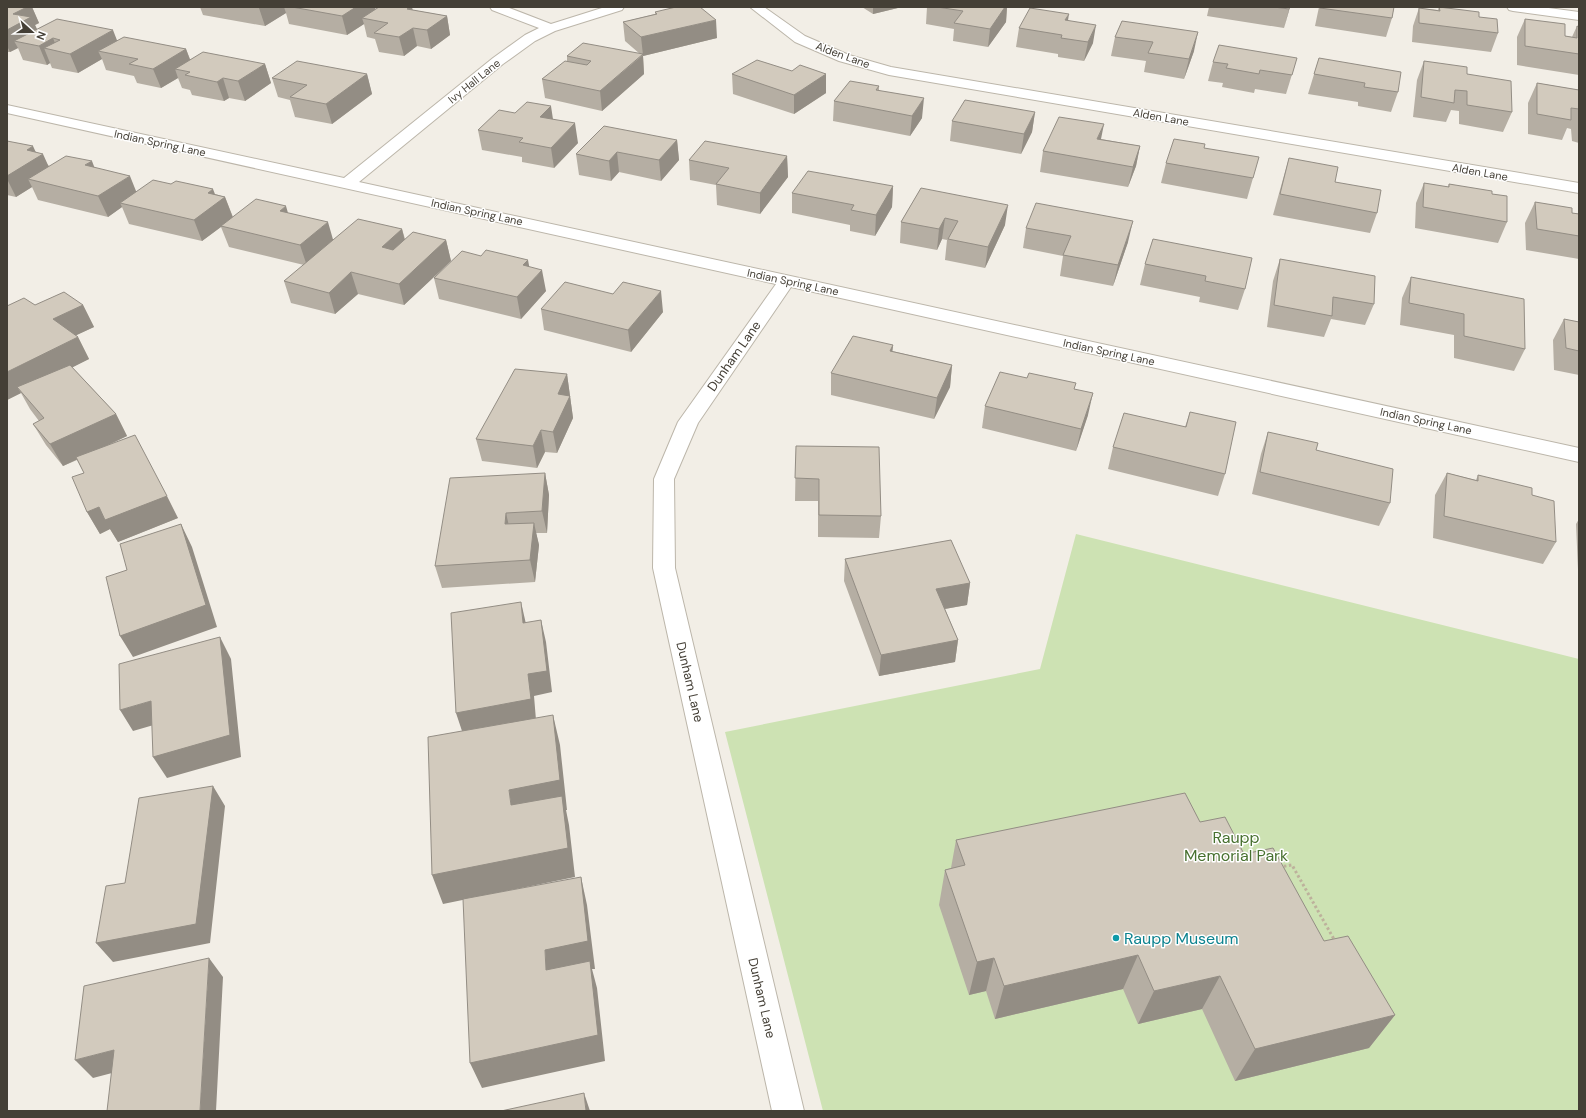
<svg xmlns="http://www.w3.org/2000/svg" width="1586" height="1118" viewBox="0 0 1586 1118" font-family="'DM Sans',sans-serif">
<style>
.green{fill:#cde2b3}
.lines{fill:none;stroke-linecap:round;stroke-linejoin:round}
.minor-casing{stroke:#bcb6aa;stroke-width:2}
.path{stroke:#bdb19c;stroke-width:3;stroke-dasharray:2.5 2.5;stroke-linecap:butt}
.minor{fill:#fff;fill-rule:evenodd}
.wall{fill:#b5aea3}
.shaded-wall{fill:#938d84}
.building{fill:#d2cabd;stroke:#938d84}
.culture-dot{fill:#0f9aa8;stroke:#fff;stroke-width:1.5}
.labels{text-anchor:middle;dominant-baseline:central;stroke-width:3;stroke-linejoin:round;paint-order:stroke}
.far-street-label{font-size:11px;fill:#443f36;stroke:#fff}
.street-label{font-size:13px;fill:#443f36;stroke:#fff}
.near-park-label{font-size:16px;fill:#47702f;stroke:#fff}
.near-culture-label{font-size:16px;fill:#0d838f;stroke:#fff;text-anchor:start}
</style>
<rect width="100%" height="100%" fill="#f2eee6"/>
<path class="green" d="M1076,534L1579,659V1111H823L725,732L1040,669Z"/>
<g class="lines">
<g class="minor-casing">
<path id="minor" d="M490,7H507L551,24L605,7H624L622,10L555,31L535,41L503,64L359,182L1579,448V462L791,287L698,423L674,479L675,568L804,1111H772L653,568L654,479L678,422L776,284L7,113V105L344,178L493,58L525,35L539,28L492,10Z
M750,7H764L805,36L849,55L891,67L1579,183V193L889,75L839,61L795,42Z
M1507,7H1541L1579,12V20L1513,11L1509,10Z"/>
</g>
<path class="path" d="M1279,867L1292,865L1335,941"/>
<use href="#minor" class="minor"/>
</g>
<path class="wall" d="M7,7H32L39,23L35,25L37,29L117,41L186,49L190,59L265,64L271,83L245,101L229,98L224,101L192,95L190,90L182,88L178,78L161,88L137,83L134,76L106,70L102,59L78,73L52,68L50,63L47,65L23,60L18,48L10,52H7Z
M200,7H375V10H413L447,16L450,35L431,49L417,46L404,56L379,52L375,39L367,37L364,24L347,35L289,24L286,13L265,26L203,15Z
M862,7H902L873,14Z
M927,7H1007L1006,22L988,47L953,41L954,29L926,24Z
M1178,7H1188V8Z
M1209,7H1290L1284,28L1207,16Z
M1319,7H1394L1392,18L1386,37L1315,26Z
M1439,7L1498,33L1491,52L1412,42L1413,26L1419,8L1438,10Z
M655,12L717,38L643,56L644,74L602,111L545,98L542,79L567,61V56L640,54L625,41L623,22L655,14Z
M1525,19L1565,36L1572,37L1577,26L1579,27V75L1517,65V37Z
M1068,20L1093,43L1084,61L1058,57V54L1016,47L1019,28Z
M1122,21L1194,51L1184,79L1144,72L1146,61L1111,56L1115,37Z
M1297,58L1286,94L1255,89L1254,93L1222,87L1223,83L1208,81L1213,62Z
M1319,58L1398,92L1391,112L1358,106V102L1308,94Z
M1424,61L1467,74L1512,112L1503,132L1459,124V111L1451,110L1446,122L1413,117L1417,80Z
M792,71L826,74V93L794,114L733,94L732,74Z
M367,74L372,94L332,124L295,117L290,100L278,97L272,78Z
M1537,83L1579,90V143L1572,141L1571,129L1567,128L1562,140L1528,134V103Z
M879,86V90L922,118L910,136L833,121L834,101Z
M1035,112L1032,132L1021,154L950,141L952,121Z
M553,119L578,143L554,168L522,162V157L482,150L478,130Z
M1101,139L1140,146L1136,166L1128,187L1040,172L1043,151Z
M677,140L679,160L661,181L619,172L611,181L579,175L576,154Z
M7,141L36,152L49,166L94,167L136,192L215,194L225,197L233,217L288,213L333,240L402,229L405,239L446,240L451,261L404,305L358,294L335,314L291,303L284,281L304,265L229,247L221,227L202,241L129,224L122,207L108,217L38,200L32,187L16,197L7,195Z
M1204,148L1253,178L1247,199L1161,183L1166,163Z
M787,156L788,177L760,214L717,205L716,185L690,180L689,160Z
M1289,158L1335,182L1377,213L1370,233L1273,215L1283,179Z
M1424,183L1448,187L1449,184L1492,194L1507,222L1498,243L1415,228L1416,203Z
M893,186L892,207L875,236L850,231V225L792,213V193Z
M921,188L1005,225L985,268L945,260L947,240L942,239L937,250L900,243L901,222Z
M1535,202L1572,213L1579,214V259L1526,250L1525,223Z
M1026,228L1128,242L1113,286L1060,276L1063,256L1023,248Z
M1153,239L1245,289L1238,310L1199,302L1200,297L1140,285L1145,264Z
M1280,259L1374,304L1365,325L1331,319L1324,337L1267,327L1273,281Z
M529,267L546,291L521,319L439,299L434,278Z
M1411,277L1525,349L1514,371L1454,358V335L1400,325L1402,298Z
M83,305L94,327L76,335L78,337L89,359L72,367L116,414L127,436L109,445L178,518L118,542L110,529L100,534L87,512L84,473L77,460L63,466L46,445L33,424L39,421L30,409L21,393L7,400V306Z
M541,309L663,312L631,352L544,330Z
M1564,319L1579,322V375L1554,370L1553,340Z
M893,345L892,351L952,365L950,387L934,419L831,395V373Z
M567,374L573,418L557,453L545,452L537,468L482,461L476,439Z
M1075,389L1088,415L1076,451L982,428L985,406Z
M1190,412L1225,474L1218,496L1108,469L1113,447L1185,427Z
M1268,432L1316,450L1390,503L1379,526L1252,494L1261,454Z
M796,446L881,516L879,538L818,537V501H795Z
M545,473L549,495L547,533H536L539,545L535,582L442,588L435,566Z
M1447,473L1476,480L1478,475L1532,495L1556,542L1543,564L1433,538L1435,495Z
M1579,519V592L1576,524Z
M845,559L970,583L967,605L945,609L958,640L955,662L879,676L844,581Z
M1200,822L1244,854L1324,941L1395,1015L1369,1048L1235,1081L1202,1009L1138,1024L1123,989L995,1019L986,991L969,995L939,905L945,870L951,868L956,840Z"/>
<path class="shaded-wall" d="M27,7H32L39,23L35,25L40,36L14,41L18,48L10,52L7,46V30L13,14Z
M260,7H284L286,13L265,26L259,8Z
M356,7H375L377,15L362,18L364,24L347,35L342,16Z
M410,7H412L416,24L407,9Z
M873,7H902L873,14Z
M1005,7H1007L1006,22L988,47L990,29Z
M1290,7L1284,28L1289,9Z
M1069,14L1066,33L1062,39L1065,20Z
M447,16L450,35L431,49L427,30Z
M716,20L717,38L643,56L644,74L602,111L600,91L643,55L641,37Z
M1096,25L1093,43L1084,61L1088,42Z
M413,28L417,46L404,56L399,37Z
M113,30L120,48L98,51L102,59L78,73L70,54Z
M1198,32L1194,51L1184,79L1189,59Z
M53,38L58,51L44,48L50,63L47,65L39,46Z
M186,49L193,68L175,69L178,78L161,88L153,69Z
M265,64L271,83L245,101L238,81Z
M367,74L372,94L332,124L326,104Z
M826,74V93L794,114V95Z
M223,78L229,98L224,101L217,82Z
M924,98L922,118L910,136L912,116Z
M551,106L554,126L540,117Z
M1035,112L1032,132L1021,154L1024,134Z
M575,123L578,143L554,168L551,148Z
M1104,124L1100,144L1097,139Z
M677,140L679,160L661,181L659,160Z
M33,146L38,157L43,154L52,174L28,179L32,187L16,197L7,179V176L27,150Z
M1140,146L1136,166L1128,187L1133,167Z
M617,152L619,172L611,181L609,161Z
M787,156L788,177L760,214V193Z
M92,161L100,182L85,165Z
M130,176L138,196L120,203L122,207L108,217L98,196Z
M893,186L892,207L875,236L876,215Z
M213,189L218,202L225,197L233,218L202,241L194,220L208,193Z
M1008,205L1005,225L985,268L988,247Z
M286,206L292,227L280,211Z
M945,218L942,239L937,250L939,229Z
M1133,221L1128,242L1113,286L1118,265Z
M328,222L334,243L307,266L300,245Z
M402,229L407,250L388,268L382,247Z
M446,240L451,261L404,305L399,284Z
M528,260L532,281L542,270L546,291L521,319L517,297L523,265Z
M351,272L358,294L335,314L329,293Z
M661,291L663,312L631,352L628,330Z
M83,305L94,327L64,341L53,319Z
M78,337L89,359L22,393L17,387L21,393L7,400V372Z
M893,345L891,367L890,351Z
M952,365L950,387L934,419L937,398Z
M567,374L573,418L557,453L553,432L558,394Z
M1093,393L1088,415L1076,451L1081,429Z
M116,414L127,436L63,466L50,444Z
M541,430L545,452L537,468L533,446Z
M545,473L549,495L547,533L542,511Z
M167,496L178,518L118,542L110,529L100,534L87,512L99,507Z
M506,513L511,535L505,524Z
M534,523L539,545L535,582L530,560Z
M181,524L192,547L217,627L133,657L120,636Z
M970,583L967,605L933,611L936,589Z
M521,602L526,624L523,623Z
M541,620L546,642L552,692L534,696L536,720L463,734L456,713L528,674Z
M220,637L231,659L241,757L167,778L153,757Z
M958,640L955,662L879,676L881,655Z
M151,701L164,722L133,731L120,710Z
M553,715L560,745L567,810H566L569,825L575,877L443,904L432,875L511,805L509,790Z
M213,786L225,806L210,943L113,962L96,943Z
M581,877L587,905L595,969H592L597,988L605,1061L482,1088L470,1063L546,970L545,950Z
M1138,955L1123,989L995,1019L1004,986Z
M209,958L223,977L216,1111H200Z
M994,958L986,991L969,995L977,962Z
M1220,976L1202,1009L1138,1024L1154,991Z
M1395,1015L1369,1048L1235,1081L1255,1049Z
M114,1050L131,1068L93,1078L75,1060Z
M584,1093L590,1111H586Z"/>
<path class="building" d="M7,7H27L13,14L31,17L7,30Z
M292,7H356L342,16Z
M379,7H410L407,9L447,16L427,30L413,28L399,37L374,33L388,23L362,18Z
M676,7H700L716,20L641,37L623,22L657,14L655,12Z
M937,7H1005L990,29L954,23L963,11Z
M1274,7H1290L1289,9Z
M1321,7H1394L1392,18L1320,8Z
M1439,7L1479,12V17L1497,19L1498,33L1419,23V8L1440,11Z
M1030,8L1069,14L1065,20L1096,25L1088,42L1061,38L1062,35L1019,28Z
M57,19L113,30L70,54L44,48L60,40L53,38L39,46L14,41Z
M1525,19L1565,24V36L1577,38V26L1579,27V54L1525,46Z
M1122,21L1198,32L1189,59L1148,53L1153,42L1115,37Z
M124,37L186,49L153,69L129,64L138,59L98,51Z
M583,43L643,54L600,91L542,79L565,61L587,65L591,61L567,56Z
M1219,45L1297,58L1292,75L1260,70L1259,74L1226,68L1228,64L1213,62Z
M203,52L265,64L238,81L223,78L217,82L185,75L190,72L175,69Z
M1319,58L1401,72L1398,92L1364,87L1365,83L1314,74Z
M757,60L792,71L800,65L826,74L794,95L732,74Z
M297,61L367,74L326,104L290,97L307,85L272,78Z
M1424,61L1467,67V74L1511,81L1512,112L1467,105V91L1455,90L1454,103L1421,97Z
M850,81L879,86L876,90L924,98L912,116L834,101Z
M1537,83L1579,90V109L1571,108V120L1537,114Z
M965,100L1035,112L1024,134L952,121Z
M527,102L551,106L540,117L575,123L551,148L519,142L523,138L478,130L499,110L515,113Z
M1059,117L1104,124L1097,139L1140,146L1133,167L1043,151Z
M604,126L677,140L659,160L617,152L609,161L576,154Z
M1174,139L1205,144L1204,148L1259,157L1253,178L1166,163Z
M7,141L33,146L27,150L43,154L7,176Z
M705,141L787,156L760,193L716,184L729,168L689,160Z
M66,156L92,161L85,165L130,176L98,196L28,179Z
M1289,158L1338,167L1335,182L1381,190L1377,213L1280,194Z
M808,171L893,186L876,215L851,210L854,205L792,193Z
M153,180L171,184L176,181L213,189L208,193L225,197L194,220L120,203Z
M1424,183L1449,187V184L1492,191V194L1507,196V222L1423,207Z
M921,188L1008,205L988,247L948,239L958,221L945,218L939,229L901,222Z
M256,199L286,206L280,211L328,222L300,245L221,226Z
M1535,202L1572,208V213L1579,214V236L1537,229Z
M1036,203L1133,221L1118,265L1063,255L1071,236L1026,228Z
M358,219L402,229L382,247L393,250L413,232L446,240L399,284L351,272L329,293L284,281Z
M1153,239L1252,258L1245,289L1205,281L1206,276L1145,264Z
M486,250L528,260L523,265L542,270L517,297L434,278L462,251L481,256Z
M1280,259L1375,276L1374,304L1333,297L1332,316L1274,305Z
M1411,277L1524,299L1525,349L1464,336V314L1409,303Z
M565,282L613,294L623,282L661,291L628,330L541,309Z
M64,292L83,305L53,319L78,337L7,372V306L24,298L35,305Z
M1564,319L1579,322V351L1566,348Z
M853,336L893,345L890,351L952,365L937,398L831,373Z
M70,365L116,414L50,444L33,424L44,418L17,387Z
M515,369L567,374L558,394L570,396L553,432L541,430L533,446L476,439Z
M1000,372L1027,378L1029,373L1076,383L1074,389L1093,393L1081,429L985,406Z
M1190,412L1236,422L1225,474L1113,447L1124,413L1186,427Z
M1268,432L1318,443L1316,450L1393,469L1390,503L1260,472Z
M135,435L167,496L105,520L99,507L87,512L72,477L84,473L76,457Z
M796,446L879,447L881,516L819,515V479L795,478Z
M545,473L542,511L506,513L505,524L534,523L530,560L435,566L450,478Z
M1447,473L1478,481V475L1532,488V495L1554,501L1556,542L1444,516Z
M181,524L206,605L120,636L106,577L127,570L120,544Z
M951,540L970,583L936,589L958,640L881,655L845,559Z
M521,602L523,623L541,620L547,671L528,674L531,699L456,713L451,613Z
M220,637L230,735L153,757L151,701L120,710L119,664Z
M553,715L560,780L509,790L511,805L562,796L568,848L432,875L428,737Z
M213,786L196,924L96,943L106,886L125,883L139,798Z
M1185,793L1200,822L1225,817L1244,854L1273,848L1324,941L1348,936L1395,1015L1255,1049L1220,976L1154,991L1138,955L1004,986L994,958L977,962L945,870L965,865L956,840Z
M581,877L588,941L545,950L546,970L590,961L598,1035L470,1063L463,899Z
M209,958L200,1111H107L114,1050L75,1060L84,986Z
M584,1093L586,1111H501Z"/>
<circle class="culture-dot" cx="1116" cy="938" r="4"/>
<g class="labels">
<g class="far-street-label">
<text transform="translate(843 55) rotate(20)">Alden Lane</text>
<text transform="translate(474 81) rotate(-39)">Ivy Hall Lane</text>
<text transform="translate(1161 117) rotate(10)">Alden Lane</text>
<text transform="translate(160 143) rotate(12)">Indian Spring Lane</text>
<text transform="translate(1480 172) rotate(10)">Alden Lane</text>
<text transform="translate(477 212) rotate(12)">Indian Spring Lane</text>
<text transform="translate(793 282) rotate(12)">Indian Spring Lane</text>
<text transform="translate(1109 352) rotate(12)">Indian Spring Lane</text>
<text transform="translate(1426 421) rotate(12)">Indian Spring Lane</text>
</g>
<g class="street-label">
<text transform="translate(734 356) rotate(-55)">Dunham Lane</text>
<text transform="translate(690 682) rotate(77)">Dunham Lane</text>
<text transform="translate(762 998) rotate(77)">Dunham Lane</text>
</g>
<g class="near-park-label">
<text x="1236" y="837">Raupp<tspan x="1236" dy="18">Memorial Park</tspan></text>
</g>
<g class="near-culture-label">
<text x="1124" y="938">Raupp Museum</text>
</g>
</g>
<rect width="1586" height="1118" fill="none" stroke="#443f36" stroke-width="16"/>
<g transform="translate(32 32) rotate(111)" stroke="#ffffff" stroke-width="3" paint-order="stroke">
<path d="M0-3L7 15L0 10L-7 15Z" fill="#443f36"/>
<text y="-6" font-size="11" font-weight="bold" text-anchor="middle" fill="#443f36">N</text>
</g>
</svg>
